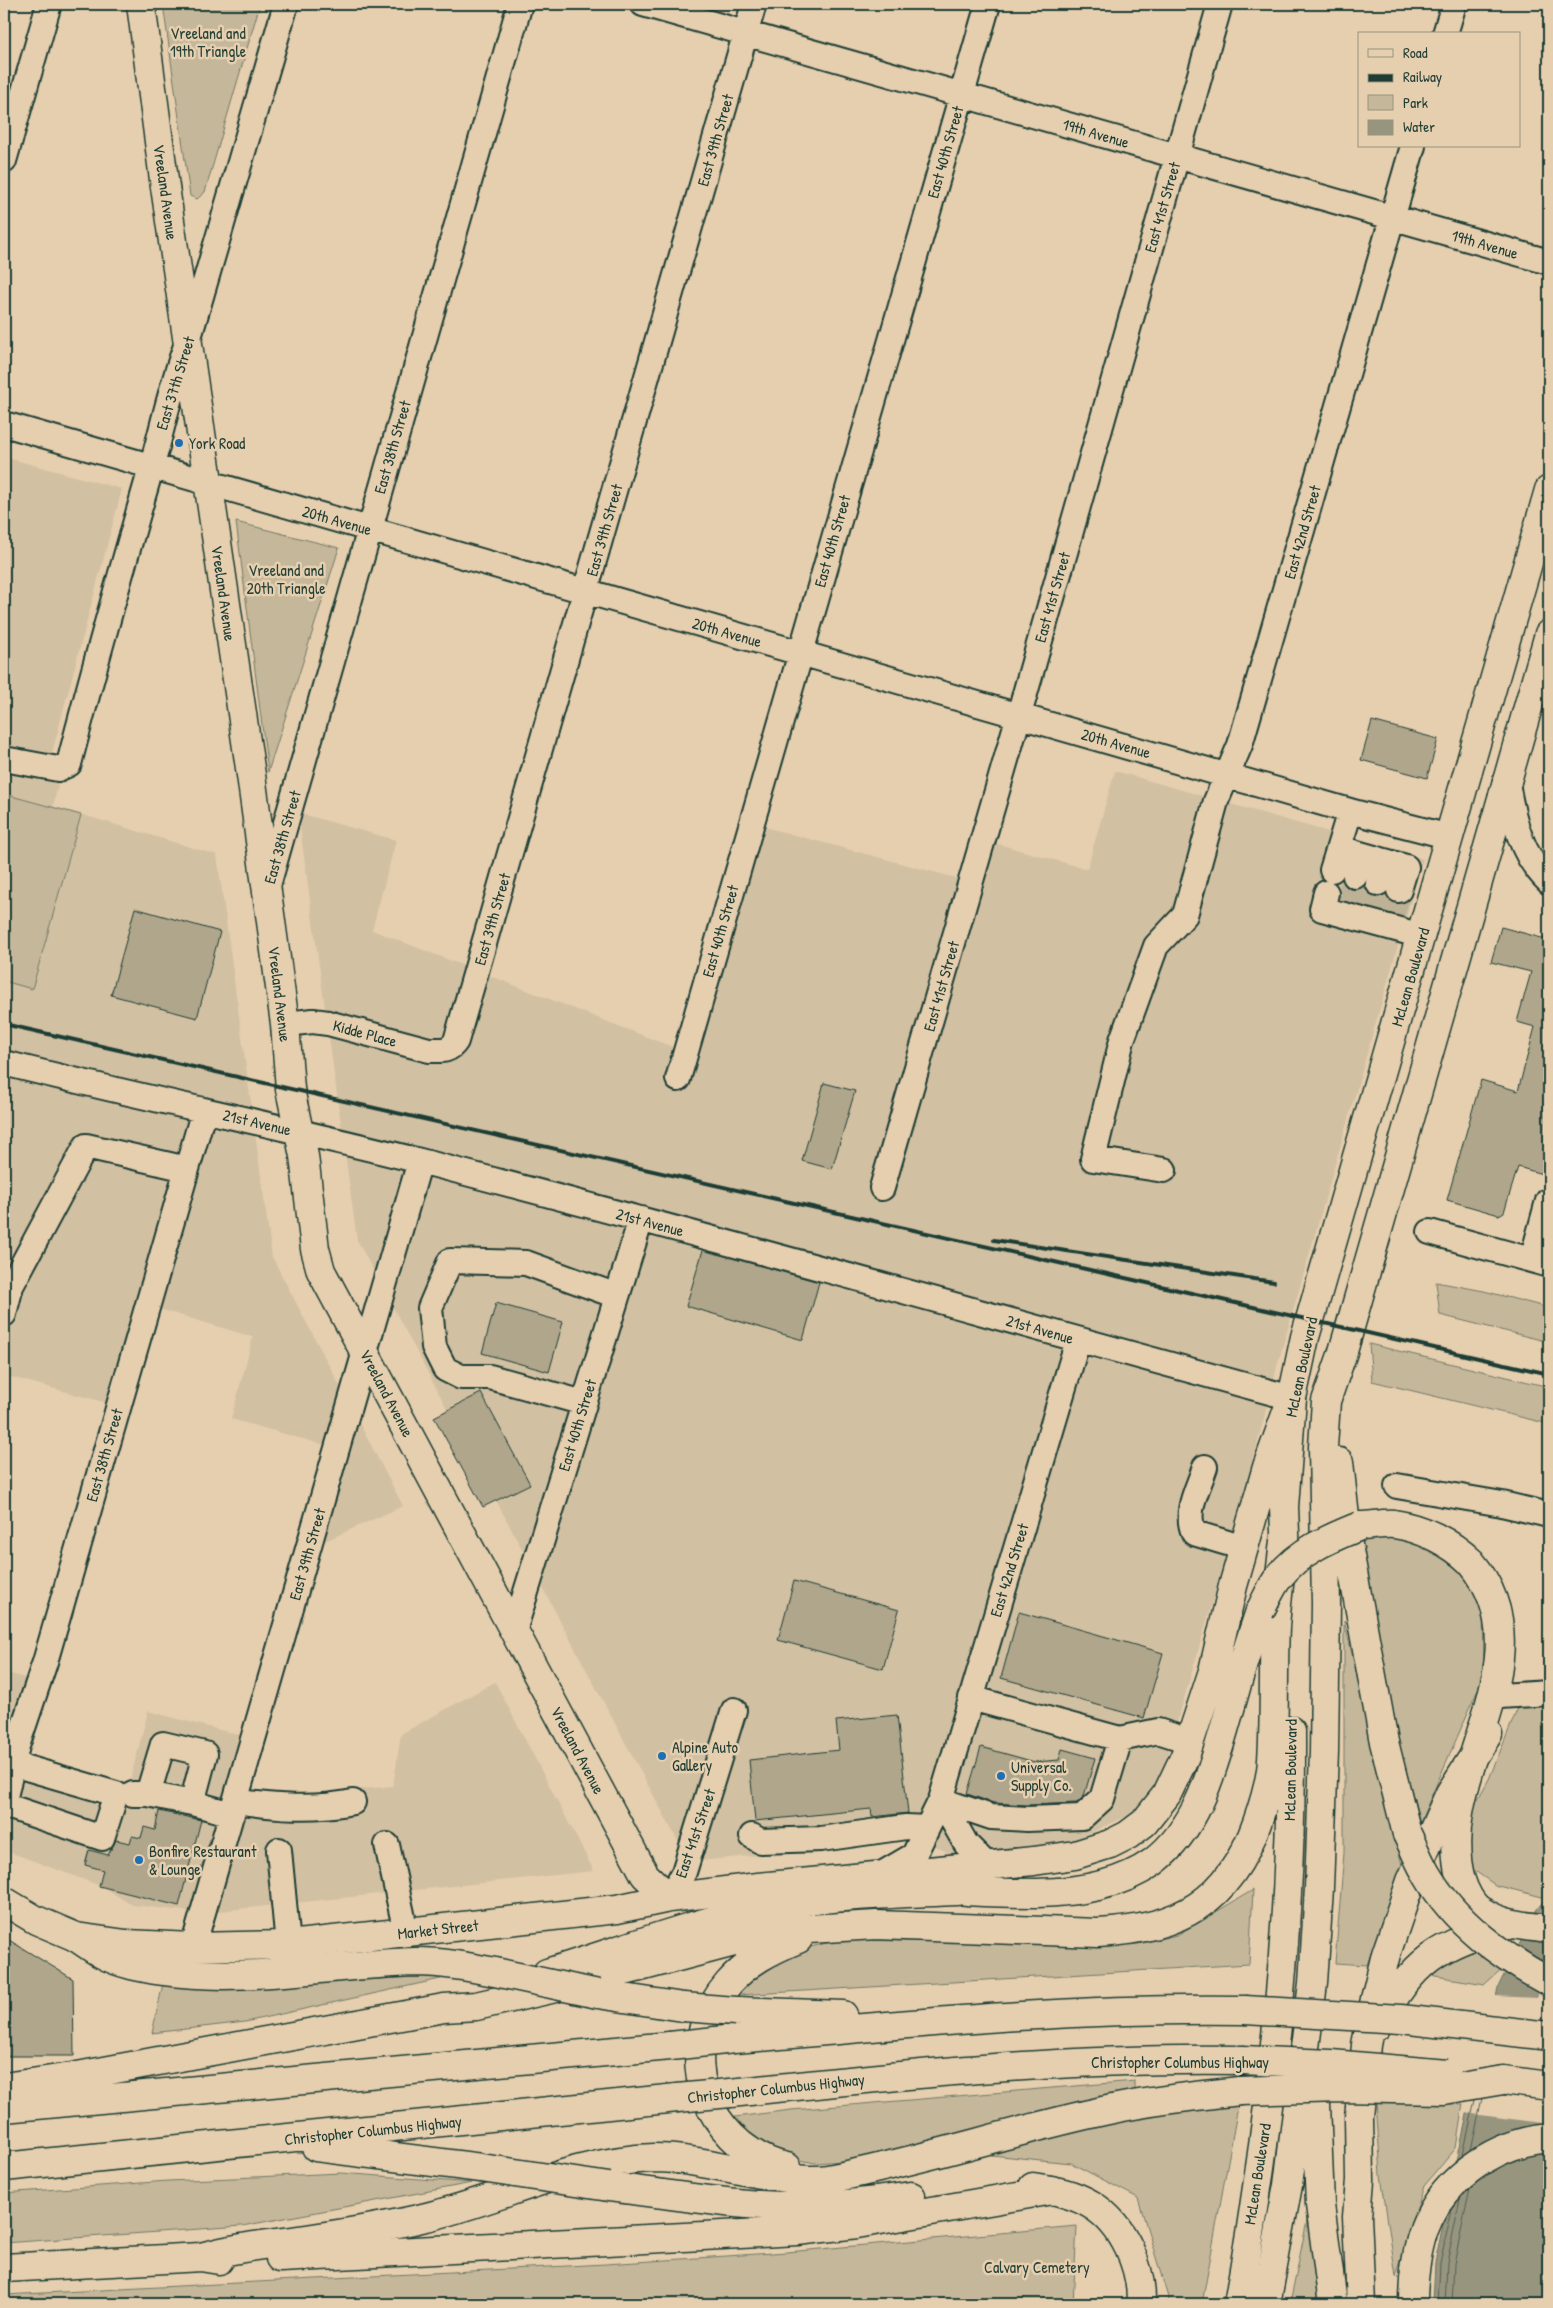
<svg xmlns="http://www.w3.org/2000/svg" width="1553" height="2308" viewBox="0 0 1553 2308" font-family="'Patrick Hand',sans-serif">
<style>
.built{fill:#d2c0a2}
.green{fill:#c5b79a;stroke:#727a67}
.water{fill:#98957f;stroke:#687261}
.pier{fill:#e6cfaf}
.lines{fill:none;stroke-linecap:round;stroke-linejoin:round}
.shore{stroke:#4f6052;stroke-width:1}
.building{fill:#afa68c;stroke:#1f3d34}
.minor-tunnel{stroke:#beb296;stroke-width:24;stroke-dasharray:24 12;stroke-linecap:butt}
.minor-casing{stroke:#1f3d34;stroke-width:28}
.major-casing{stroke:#1f3d34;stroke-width:31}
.highway-casing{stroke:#1f3d34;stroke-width:31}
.minor{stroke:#e6cfaf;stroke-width:24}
.major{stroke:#e6cfaf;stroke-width:28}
.highway{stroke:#e6cfaf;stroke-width:28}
.rail{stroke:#1f3d34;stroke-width:4}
.major-bridge-casing{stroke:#1f3d34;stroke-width:31;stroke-linecap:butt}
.highway-bridge-casing{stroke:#1f3d34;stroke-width:31;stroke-linecap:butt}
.major-bridge{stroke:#e6cfaf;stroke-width:28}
.highway-bridge{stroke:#e6cfaf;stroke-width:28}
.poi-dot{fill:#1f6fb2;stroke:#e6cfaf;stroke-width:2}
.labels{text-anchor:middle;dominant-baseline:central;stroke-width:5;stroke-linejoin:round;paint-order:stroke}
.park-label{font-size:16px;fill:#274339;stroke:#e6cfaf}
.street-label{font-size:16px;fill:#1f3d34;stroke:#e6cfaf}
.poi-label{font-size:16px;fill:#1f3d34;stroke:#e6cfaf;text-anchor:start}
</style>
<rect width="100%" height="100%" fill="#e6cfaf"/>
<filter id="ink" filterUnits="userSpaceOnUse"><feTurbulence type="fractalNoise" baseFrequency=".02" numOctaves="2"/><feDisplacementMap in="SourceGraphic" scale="10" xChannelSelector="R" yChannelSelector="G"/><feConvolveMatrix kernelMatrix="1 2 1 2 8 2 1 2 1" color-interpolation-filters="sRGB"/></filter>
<g filter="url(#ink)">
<path class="built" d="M4,457L122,489L48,768L61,773L53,806L217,855L272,1257L403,1506L316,1545L342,1450L231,1419L253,1337L149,1306L122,1407L7,1376L4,1388V982H6L4,981Z
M1115,771L1423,859L1278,1363L1245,1492L1153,1804L1036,1858L955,1865L951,1854L921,1839L689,1862L357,1240L298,813L396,840L372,930L688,1053L753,824L975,883L987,841L1087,869Z
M4,1672L46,1684L26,1758L128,1789L148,1711L258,1740L241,1801L393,1786L401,1734L495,1682L594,1871L201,1913L132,1905L101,1886L4,1850Z"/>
<path class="green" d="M163,4H260L205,192L197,199L190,196Z
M236,522L339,548L268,772Z
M4,794L81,815L32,989L4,981Z
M1436,1282L1484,1291L1549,1308V1342L1440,1315Z
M1369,1344L1549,1387V1424L1372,1381Z
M1395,1535L1457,1560L1483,1610L1484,1676L1420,1822L1378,1666L1354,1537Z
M1344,1620L1402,1865L1367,1965L1335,1963L1344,1853Z
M1549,1697V1895L1546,1898L1495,1885L1468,1866L1469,1815L1489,1779L1519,1705Z
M1253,1890L1249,1964L738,1995L774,1956L839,1940L1138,1944L1177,1935Z
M1455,1926L1506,1965L1485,1984L1429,1975L1416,1954Z
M463,1974L245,2022L152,2033L164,1979L299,1984Z
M1135,2081V2091L854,2160L815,2163L780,2156L727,2118L791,2110Z
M1239,2101L1202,2304H1170L1138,2198L1071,2163L991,2155L1131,2114Z
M1376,2102L1463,2104L1456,2148L1424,2186L1396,2277L1381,2175Z
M341,2173L472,2183L242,2226L4,2243V2193L168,2181Z
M1310,2206L1325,2304H1290Z
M1077,2226L1073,2304H4V2295L606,2264L787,2252Z"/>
<path class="water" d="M1549,1895V2304H1433L1435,2262L1475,2078L1499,1985L1537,1909Z"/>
<path class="pier" d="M1514,1949L1549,1969V2150L1453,2168L1541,2127L1542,2123L1465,2113L1494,1996L1537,1998V1993L1503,1972Z"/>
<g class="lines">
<path class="shore" d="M1471,2150L1482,2099
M1463,2155L1475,2100
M1438,2304L1440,2263L1452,2209
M1445,2304L1447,2263L1460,2199
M1452,2304L1454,2264L1470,2189"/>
</g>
<path class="building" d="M1372,721L1438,739L1427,778L1361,760Z
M135,908L220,932L197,1018L111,995Z
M1501,927L1549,940V1176L1518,1167L1504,1212L1499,1215L1447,1200L1481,1080L1518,1091L1535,1027L1517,1022L1531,972L1491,962Z
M824,1083L855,1091L832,1169L802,1161Z
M703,1250L819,1282L803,1340L686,1306Z
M496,1303L563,1322L549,1372L482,1353Z
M481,1393L530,1484L483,1507L434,1417Z
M794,1581L899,1610L883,1669L778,1640Z
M1019,1612L1163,1653L1144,1718L1001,1678Z
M897,1715L908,1813L872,1817L871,1809L755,1821L749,1760L839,1750L836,1721Z
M981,1747L1035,1762L1059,1760L1062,1749L1095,1758L1084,1796L1077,1803L1027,1805L994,1803L967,1794Z
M159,1811L201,1820L179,1906L99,1886L103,1870L85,1865L89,1850L108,1855L116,1840L130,1843L132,1836L141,1838L144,1827L155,1830Z
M4,1937L73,1979L74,2056H4Z"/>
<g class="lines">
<path class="minor-tunnel" d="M1348,902L1355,876
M1371,909L1378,883
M1393,914L1399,890"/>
<g class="minor-casing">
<path id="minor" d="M643,4L1549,262
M1445,34L1454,4
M4,161L49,4
M4,424L1350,811L1450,837
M4,759L58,769L69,764C94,666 122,569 150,472C163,428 171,383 188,341L286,4
M1507,783C1513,819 1521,856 1549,882
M1339,848L1406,867L1399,890
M1332,870L1350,811
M1355,876L1361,855
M1378,883L1384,861
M267,889L520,4
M1326,893L1322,909L1422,936
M285,1024L313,1021L328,1023L429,1050C441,1050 449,1052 456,1041L754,4
M4,1063C142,1098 282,1126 420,1161C712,1236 1001,1319 1292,1398
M678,1079L988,4
M1164,1170L1093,1159L1122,1040L1156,946L1185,915L1216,801L1240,745L1413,146
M882,1188L1019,715L1220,4
M1430,1232L1549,1265
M1532,1260L1548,1201
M4,1314L11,1286L86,1146L187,1169
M584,1403L490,1377H461L445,1369L434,1347L430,1308L450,1261L526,1263L617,1296
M1205,1467C1198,1489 1184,1511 1194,1533L1244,1548
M1397,1486L1502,1504L1549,1515
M514,1631L641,1219
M1500,1696L1549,1693
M971,1698L1120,1739L1158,1731L1189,1741
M133,1794H148L192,1803
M148,1794L163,1744L205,1754L192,1803L232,1814
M941,1800L991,1817L1027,1819L1082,1817L1102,1799L1120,1739
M941,1800L966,1844L987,1865
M4,1801L17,1746L45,1662L204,1110
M235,1801C275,1807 313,1810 353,1802
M4,1805L102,1838L116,1794L13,1764
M752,1836L760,1841L821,1839L906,1827L927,1828
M387,1845L406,1932
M279,1850L288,1945
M880,1875L914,1855L941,1800L1078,1340
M669,1898L684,1872L734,1710
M193,1947L420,1161"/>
</g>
<g class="major-casing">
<path id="major" d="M141,4L164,180L251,775L285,1024L290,1089L304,1156L315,1249L321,1271L645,1875L669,1898
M1507,781L1549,634
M1360,1526C1371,1526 1384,1523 1394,1524C1422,1528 1450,1542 1471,1562C1553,1660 1431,1775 1461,1880C1464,1890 1471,1905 1481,1911C1502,1925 1525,1926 1549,1929
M932,1886C966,1893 1002,1893 1037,1893C1077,1892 1120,1886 1153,1862C1201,1826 1214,1763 1230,1709C1239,1676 1249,1643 1260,1611
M4,1901L36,1920L76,1937L126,1944L193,1947L288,1945L617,1909L669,1898L758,1887L1034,1861L1075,1855L1110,1844L1128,1835L1144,1823L1167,1794L1185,1756L1213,1671L1233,1586L1267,1467L1292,1398L1305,1337L1549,490"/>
</g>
<g class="highway-casing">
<path id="highway" d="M1339,1462L1348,1545L1384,1742L1407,1834
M1286,1559L1284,1507L1292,1398
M76,1937C85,1943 93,1949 102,1954C120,1964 143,1968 163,1971C248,1983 332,1964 416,1962C443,1962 469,1967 495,1972
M547,1973C622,1950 696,1921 774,1906C834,1895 895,1894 956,1891
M598,1994L683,2007
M736,2011L843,2015
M1377,2026C1414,1960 1437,1944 1509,1925
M725,2040C898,2025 1071,2007 1245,2010
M1315,2079L1320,2205L1333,2304
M1503,2080L1549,2086
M4,2087L72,2077L444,2008L476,2006L591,1980L742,1940L792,1930L876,1925L1098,1933C1179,1929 1229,1902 1257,1823C1264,1803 1271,1781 1272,1760C1275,1716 1273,1672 1275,1627C1277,1599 1281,1569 1284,1541
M730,2093C900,2075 1070,2057 1242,2060
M4,2108L670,2046
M316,2147L481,2168
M4,2167L677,2098
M787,2167C769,2164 754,2155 740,2144C691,2102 685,2034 728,1984C747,1962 771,1950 798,1939
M609,2187C670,2194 732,2206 793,2206C832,2207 872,2202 911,2196
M1033,2187C1054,2190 1074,2194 1092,2205C1124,2225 1142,2267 1141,2304
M201,2257C236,2247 271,2244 306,2239C345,2233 384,2227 422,2218C499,2201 573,2160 654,2158C696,2158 739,2172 780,2177C796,2179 813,2182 828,2179C921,2161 1011,2131 1103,2111C1148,2101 1194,2096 1240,2091
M280,2258L797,2231L857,2224L1052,2190
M4,2268L201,2257L219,2260
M1238,2304C1272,2116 1292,1923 1291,1731
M1266,2304L1288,2185L1313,1983L1319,1888L1324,1752L1326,1604L1323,1447L1326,1401L1342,1355L1507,781
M1361,2304L1357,2217L1360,2180L1359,2117L1366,2045L1375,1999L1386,1954L1411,1881L1450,1793L1488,1734
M1413,2304C1413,2282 1415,2261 1421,2239C1437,2183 1491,2143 1549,2138"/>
</g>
<use href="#minor" class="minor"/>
<use href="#major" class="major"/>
<use href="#highway" class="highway"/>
<path class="rail" d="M4,1024L1549,1374
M994,1240L1274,1282"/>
<g class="major-bridge-casing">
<path id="major-bridge" d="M1260,1611C1266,1600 1271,1587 1279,1577C1299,1551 1330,1538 1360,1526"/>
</g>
<g class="highway-bridge-casing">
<path id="highway-bridge" d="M1407,1834C1414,1848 1419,1862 1427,1875C1455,1923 1501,1956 1549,1982
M495,1972L598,1994
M683,2007L736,2011
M1245,2010L1401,2019L1549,2036
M670,2046L725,2040
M1242,2060L1331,2064L1447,2074
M1240,2091L1341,2088L1444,2090L1503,2080
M677,2098L730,2093
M481,2168L609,2187"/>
</g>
<use href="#major-bridge" class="major-bridge"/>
<use href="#highway-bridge" class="highway-bridge"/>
</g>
</g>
<g class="poi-dot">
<circle cx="179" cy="443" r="5"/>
<circle cx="662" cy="1756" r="5"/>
<circle cx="1001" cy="1776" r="5"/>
<circle cx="139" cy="1860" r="5"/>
</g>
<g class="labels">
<g class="park-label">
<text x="208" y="33">Vreeland and<tspan x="208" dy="18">19th Triangle</tspan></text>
<text x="286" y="570">Vreeland and<tspan x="286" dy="18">20th Triangle</tspan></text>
<text x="1037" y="2267">Calvary Cemetery</text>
</g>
<g class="street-label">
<text transform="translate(1096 133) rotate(16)">19th Avenue</text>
<text transform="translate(715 140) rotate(-74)">East 39th Street</text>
<text transform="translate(945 152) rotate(-74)">East 40th Street</text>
<text transform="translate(166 192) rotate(82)">Vreeland Avenue</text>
<text transform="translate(1162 207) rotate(-74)">East 41st Street</text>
<text transform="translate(1485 244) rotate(16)">19th Avenue</text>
<text transform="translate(175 383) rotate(-73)">East 37th Street</text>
<text transform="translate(392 447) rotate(-74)">East 38th Street</text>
<text transform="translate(337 520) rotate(16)">20th Avenue</text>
<text transform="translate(604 530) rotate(-74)">East 39th Street</text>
<text transform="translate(1302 532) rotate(-74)">East 42nd Street</text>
<text transform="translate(832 541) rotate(-74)">East 40th Street</text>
<text transform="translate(224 593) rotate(82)">Vreeland Avenue</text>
<text transform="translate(1052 597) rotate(-74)">East 41st Street</text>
<text transform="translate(727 632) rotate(16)">20th Avenue</text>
<text transform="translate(1116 743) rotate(16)">20th Avenue</text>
<text transform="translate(282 837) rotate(-74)">East 38th Street</text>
<text transform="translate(492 919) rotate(-74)">East 39th Street</text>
<text transform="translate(720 931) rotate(-74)">East 40th Street</text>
<text transform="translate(1410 977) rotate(-74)">McLean Boulevard</text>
<text transform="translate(941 986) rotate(-74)">East 41st Street</text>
<text transform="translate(280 994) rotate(83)">Vreeland Avenue</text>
<text transform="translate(365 1033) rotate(15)">Kidde Place</text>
<text transform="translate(257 1122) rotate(13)">21st Avenue</text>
<text transform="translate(650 1222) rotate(15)">21st Avenue</text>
<text transform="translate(1040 1329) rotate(16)">21st Avenue</text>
<text transform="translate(1301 1367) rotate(-78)">McLean Boulevard</text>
<text transform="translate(387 1393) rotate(62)">Vreeland Avenue</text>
<text transform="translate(577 1425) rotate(-73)">East 40th Street</text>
<text transform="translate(104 1455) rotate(-74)">East 38th Street</text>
<text transform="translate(307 1554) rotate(-74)">East 39th Street</text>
<text transform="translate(1009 1570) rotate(-73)">East 42nd Street</text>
<text transform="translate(578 1750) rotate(62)">Vreeland Avenue</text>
<text transform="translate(1290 1770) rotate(-89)">McLean Boulevard</text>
<text transform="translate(695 1833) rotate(-71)">East 41st Street</text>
<text transform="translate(438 1929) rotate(-6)">Market Street</text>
<text x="1180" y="2062">Christopher Columbus Highway</text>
<text transform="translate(776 2088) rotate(-6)">Christopher Columbus Highway</text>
<text transform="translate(373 2130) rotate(-6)">Christopher Columbus Highway</text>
<text transform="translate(1257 2174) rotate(-81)">McLean Boulevard</text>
</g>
<g class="poi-label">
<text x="189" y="443">York Road</text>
<text x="672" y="1747">Alpine Auto<tspan x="672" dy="18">Gallery</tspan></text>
<text x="1011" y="1767">Universal<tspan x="1011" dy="18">Supply Co.</tspan></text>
<text x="149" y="1851">Bonfire Restaurant<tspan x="149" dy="18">&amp; Lounge</tspan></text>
</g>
</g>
<rect width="1553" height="2308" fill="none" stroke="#e6cfaf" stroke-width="20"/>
<rect x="10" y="10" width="1533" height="2288" fill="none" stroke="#1f3d34" stroke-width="2" filter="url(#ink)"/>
<rect x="1358" y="32" width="162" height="115" fill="#e6cfaf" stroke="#96957e"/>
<rect x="1368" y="49" width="25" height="8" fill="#e6cfaf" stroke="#96957e"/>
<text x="1403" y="58" font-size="15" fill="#1f3d34">Road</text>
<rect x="1368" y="74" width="25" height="8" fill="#1f3d34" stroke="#96957e"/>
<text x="1403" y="82" font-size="15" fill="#1f3d34">Railway</text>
<rect x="1368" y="95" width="25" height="15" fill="#c5b79a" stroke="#96957e"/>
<text x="1403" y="108" font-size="15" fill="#1f3d34">Park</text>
<rect x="1368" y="120" width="25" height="15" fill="#98957f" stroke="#96957e"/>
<text x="1403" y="132" font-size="15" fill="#1f3d34">Water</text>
</svg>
